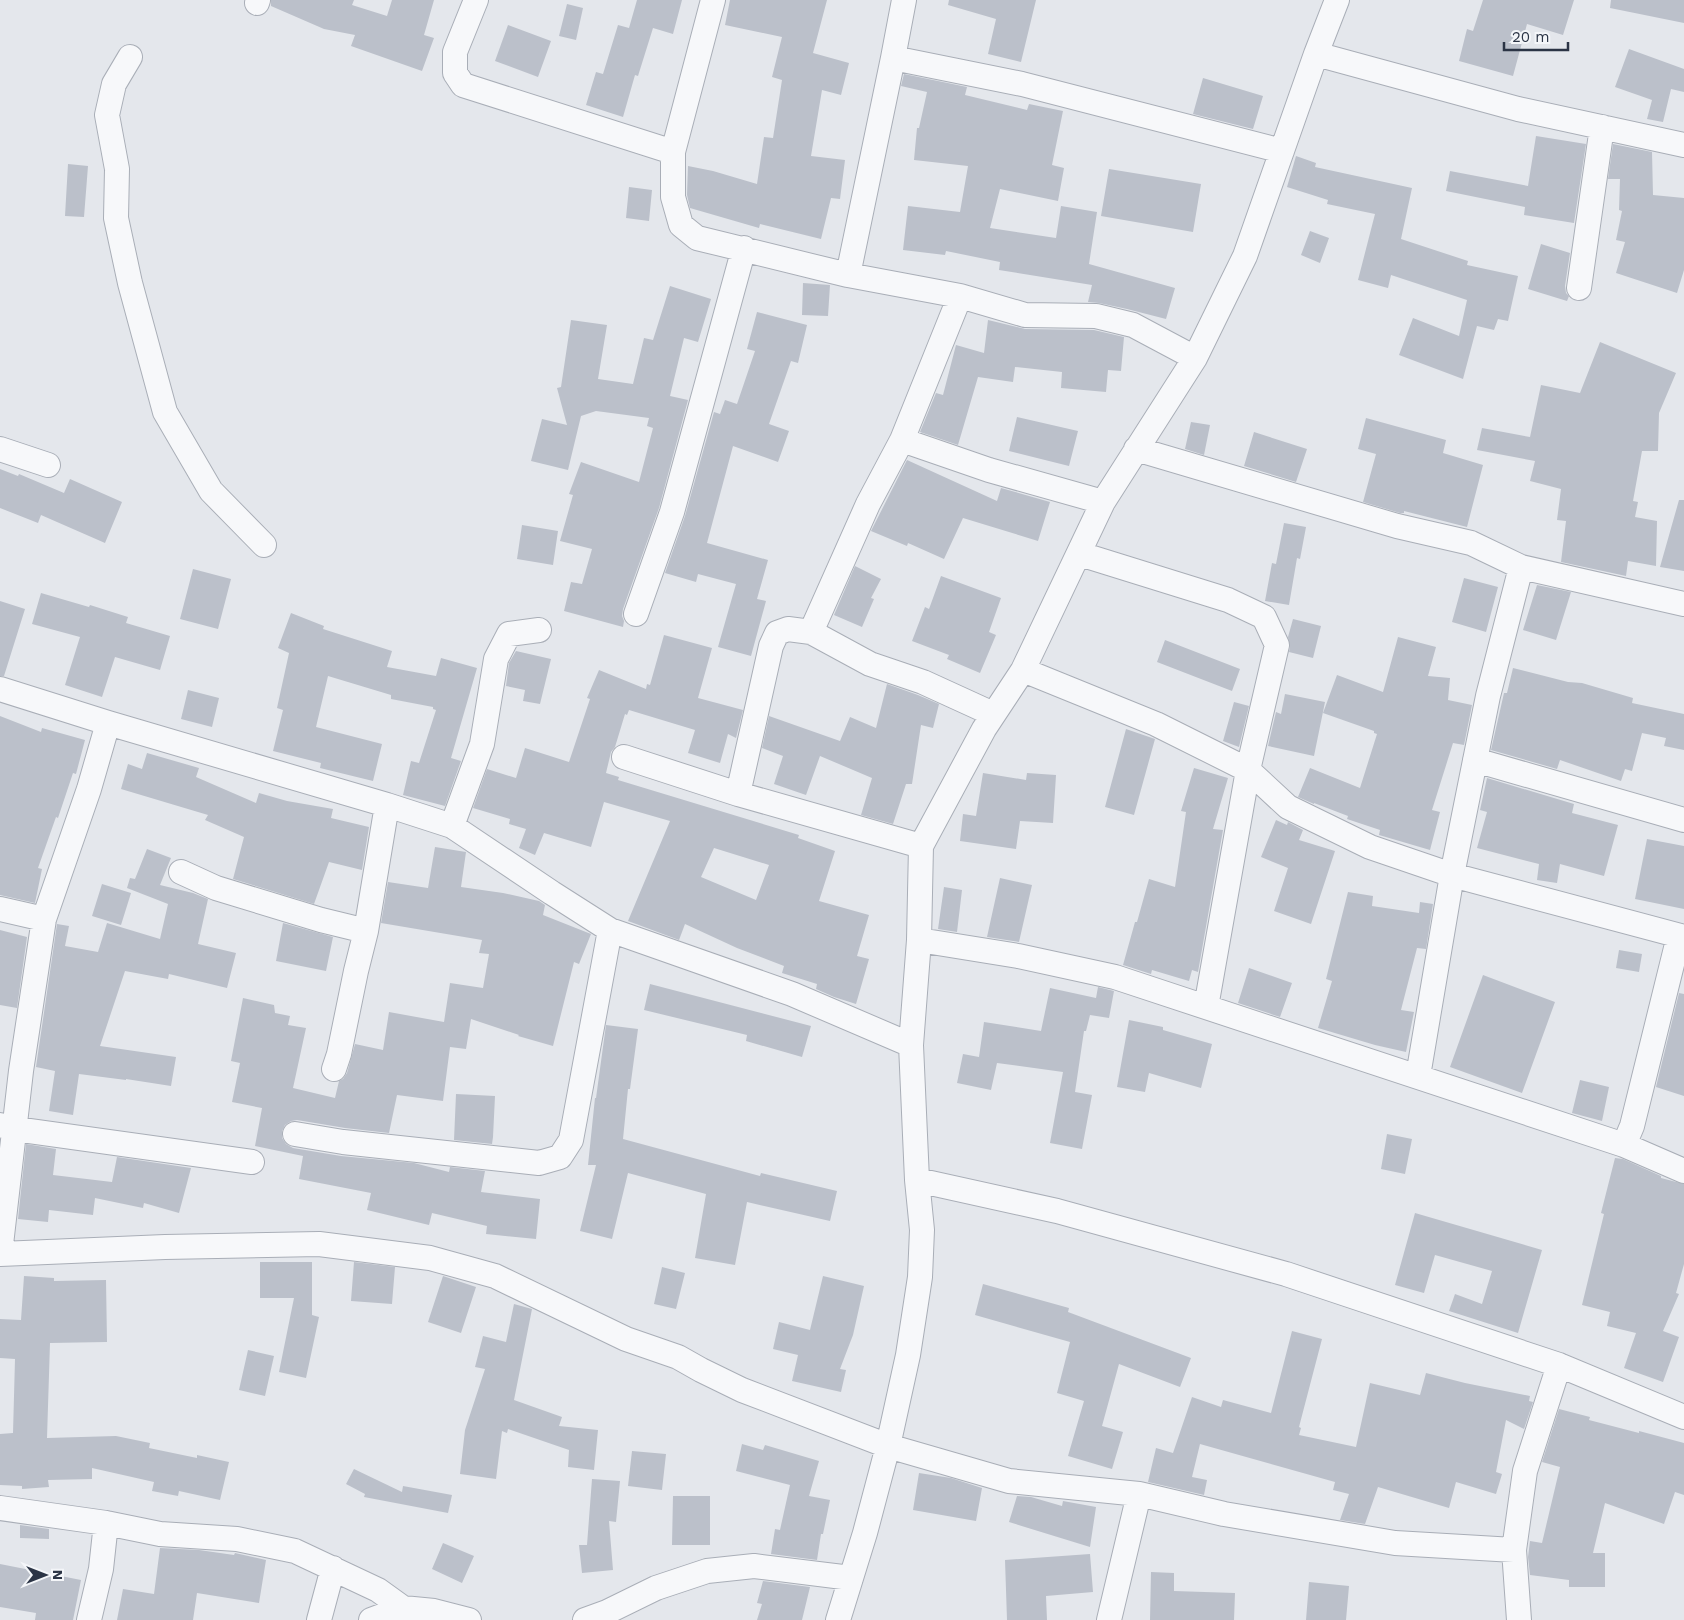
<svg xmlns="http://www.w3.org/2000/svg" width="1684" height="1620" viewBox="0 0 1684 1620" font-family="'Work Sans',sans-serif">
<style>
.building{fill:#bbc0ca;fill-rule:evenodd}
.lines{fill:none;stroke-linecap:round;stroke-linejoin:round}
.street-casing{stroke:#a9aeb7;stroke-width:26}
.street{stroke:#f7f8fa;stroke-width:24}
</style>
<rect width="100%" height="100%" fill="#e4e7ec"/>
<path class="building" d="M271,0H354L352,5L387,16L392,0H434L424,35L434,38L422,71L351,46L355,35L324,29L271,6Z
M637,0H682L673,34L653,28L638,76L635,75L623,117L586,105L596,72L603,74L618,25L629,28Z
M730,0H827L813,53L849,63L841,95L822,90L811,156L845,160L840,199L831,198L821,239L760,224L759,228L690,208L687,195L688,166L713,171L757,184L764,137L773,138L782,80L772,77L782,37L725,25Z
M949,0H1036L1021,62L988,54L996,19L948,5Z
M1483,0H1574L1563,35L1527,24L1513,76L1459,61L1467,29L1473,31Z
M1611,0H1684V23L1610,8Z
M567,4L583,8L576,40L559,36Z
M508,25L551,41L538,77L495,61Z
M1629,49L1684,69V92L1671,89L1663,122L1647,119L1652,100L1615,87Z
M904,74L967,87L965,95L1027,110L1029,104L1063,111L1052,165L1064,168L1058,201L1000,189L990,228L1056,238L1061,206L1097,212L1089,264L1175,288L1166,319L1127,309L1099,303L1088,302L1092,285L999,270L1000,262L946,251L945,255L903,250L908,206L960,212L968,166L914,160L917,128H919L927,92L901,86Z
M1203,78L1263,96L1253,129L1193,114Z
M1536,136L1586,144L1574,223L1524,215L1525,207L1446,191L1450,171L1528,186Z
M1613,144L1652,152L1653,195L1684,198V270L1677,293L1616,273L1625,242L1616,240L1622,211L1619,210L1620,179H1608Z
M1296,156L1316,163L1315,167L1412,188L1401,239L1468,261L1467,265L1518,276L1508,321L1498,319L1494,330L1477,326L1463,379L1399,355L1413,318L1459,336L1467,300L1391,275L1388,288L1358,280L1375,214L1327,204L1328,200L1287,187Z
M68,164L88,166L84,217L65,216Z
M1109,169L1201,184L1193,232L1101,216Z
M629,187L652,190L649,221L626,218Z
M1310,231L1329,238L1320,263L1301,255Z
M1541,244L1570,253L1565,286L1566,293L1569,296L1567,301L1528,289Z
M803,283L830,285L828,316L802,315Z
M670,286L711,299L698,342L684,338L670,396L688,400L659,508L623,609L622,616L624,621L623,627L564,611L571,582L582,584L592,549L560,541L573,495L569,494L581,462L639,482L653,428L647,426L649,418L596,411L581,416L568,470L531,461L542,419L567,425L557,388L561,387L571,320L607,325L598,379L633,384L644,338L653,340Z
M757,312L807,325L798,363L791,361L769,424L789,431L778,462L733,446L707,543L768,560L757,599L766,601L751,656L718,647L736,584L698,574L696,582L665,573L685,516L714,412L720,414L725,400L737,404L755,351L747,349Z
M988,320L1025,329L1094,330L1124,337L1121,371L1108,370L1106,392L1061,388L1062,372L1015,367L1013,382L978,377L958,445L920,432L936,393L943,395L956,345L984,353Z
M1600,342L1676,373L1659,413L1658,451H1642L1633,501L1638,502L1635,517L1657,521L1656,566L1628,561L1626,576L1561,562L1566,521L1557,520L1561,489L1530,481L1535,461L1477,450L1482,428L1530,437L1541,385L1580,393Z
M1017,417L1078,431L1069,466L1009,451Z
M1366,418L1446,440L1443,453L1483,465L1467,527L1404,511V513H1400L1363,502L1376,454L1358,449Z
M1191,422L1210,425L1204,455L1185,449Z
M1254,432L1307,449L1296,482L1244,466Z
M907,460L997,501L1001,488L1050,502L1038,541L963,518L944,559L908,543L907,546L871,531Z
M0,469L18,476L19,474L64,493L70,479L122,502L105,543L41,515L38,523L0,508Z
M1679,500H1684V571L1660,567Z
M1284,523L1306,527L1300,559L1297,558L1289,605L1265,601L1272,563L1276,564Z
M522,525L558,531L553,565L517,559Z
M855,566L881,579L871,598L874,599L862,627L834,615Z
M193,569L231,579L218,629L180,619Z
M941,576L1001,598L989,632L996,635L980,673L947,659L949,655L912,641L925,607L929,609Z
M1464,578L1498,587L1486,632L1452,622Z
M1537,585L1571,592L1556,640L1523,630Z
M41,593L89,607L90,605L128,617L126,623L170,636L160,670L115,657L102,697L65,685L80,637L32,624Z
M0,601L25,609L4,676H0Z
M291,613L324,626L323,629L392,651L387,667L436,676L441,658L477,668L451,758L461,761L445,806L403,795L411,761L419,763L436,710L433,709V707L391,699V695L328,676L316,727L382,744L373,781L320,768L321,763L273,751L283,710L277,708L289,653L278,648Z
M1293,619L1321,626L1313,658L1289,652L1290,647L1288,637Z
M664,635L712,648L698,698L743,710L736,738L728,734L720,763L688,753L695,730L629,710L627,715L625,714L615,747L611,752L606,773L619,777L618,780L799,835L798,838L835,851L819,901L869,915L857,956L869,959L856,1004L834,997L816,989L817,984L782,973L784,966L737,948L685,924L679,940L628,921L670,821L604,802L591,847L544,833L535,855L519,848L526,829L509,824L510,819L473,808L487,769L516,778L525,748L569,762L590,699L587,698L599,670L646,689L647,684L650,685ZM714,848L769,865L756,900L701,877Z
M1398,637L1436,647L1428,676L1450,678L1448,700L1472,705L1464,745L1453,743L1432,810L1440,812L1430,850L1379,835L1380,830L1347,819L1348,816L1314,803V804L1298,797L1310,768L1360,788L1377,734L1374,733V731L1323,713L1337,675L1383,692Z
M1165,640L1240,669L1232,691L1157,662Z
M516,651L551,659L540,704L523,701L525,690L506,686L509,663Z
M1513,668L1568,682L1582,683L1633,698L1632,703L1684,714V750L1664,746L1666,738L1642,733L1632,771L1625,769L1621,781L1560,760L1557,769L1491,750L1504,693H1507Z
M887,684L918,695L939,704L933,728L921,725L912,784H906L893,824L861,815L872,778L820,756L806,795L774,784L783,756L762,748L769,716L840,741L850,717L876,728Z
M188,690L219,698L212,727L181,719Z
M1285,694L1325,702L1314,756L1268,746L1276,712L1281,714Z
M1234,702L1249,706L1239,747L1223,741Z
M0,716L41,732L42,728L85,740L76,774L73,773L58,818L56,817L38,868L42,869L35,903L0,895Z
M1126,729L1155,739L1134,815L1105,807Z
M147,753L199,768L196,777L256,803L259,793L287,801L333,809L331,818L369,827L362,870L329,862L314,904L233,879L244,837L205,820L208,815L121,789L128,764L142,769Z
M1194,768L1228,778L1213,829L1223,830L1198,972L1192,970L1189,981L1152,970L1151,974L1123,965L1135,922H1137L1149,879L1175,887L1186,812L1181,811Z
M983,773L1026,780L1027,773L1056,775L1053,823L1020,821L1016,849L960,841L963,814L976,816Z
M1487,778L1574,804L1572,813L1618,825L1604,876L1560,864L1557,883L1537,880L1539,864L1477,848L1487,812L1480,810Z
M1276,820L1287,825L1288,822L1303,830L1299,840L1335,851L1311,924L1274,911L1288,868L1261,857Z
M1647,839L1684,846V909L1635,899Z
M435,847L466,852L461,887L503,893L539,901L545,905L543,915L591,934L579,964L574,962L553,1046L518,1036L519,1035L471,1019L466,1049L450,1047L443,1101L397,1095L389,1133L345,1128L297,1120L291,1121L285,1125L282,1131V1138L286,1144L293,1148L341,1156L414,1163L449,1172L450,1167L485,1171L481,1192L540,1199L536,1239L486,1234L487,1226L432,1213L429,1225L367,1210L371,1193L299,1179L303,1156L255,1146L262,1108L232,1102L240,1063L231,1061L243,998L274,1005L275,1013L290,1016L288,1025L306,1028L293,1088L335,1098L339,1081L343,1079L347,1073L355,1044L383,1050L389,1012L444,1022L450,983L483,988L489,954L479,953L482,940L381,923L388,882L428,888Z
M147,849L171,858L160,885L193,893L208,899L198,944L236,953L227,988L169,974L168,979L125,971L100,1046L176,1057L171,1086L126,1079V1080L79,1074L73,1115L49,1111L55,1071L36,1067L57,924L69,926L65,946L98,952L107,923L160,939L168,904L127,888L130,878L135,879Z
M1000,878L1032,885L1019,942L987,937Z
M102,884L131,893L121,925L92,916Z
M944,887L962,890L957,932L938,929Z
M1348,892L1373,896L1372,906L1419,913L1420,902L1433,904L1426,949L1417,948L1401,1010L1414,1012L1406,1052L1375,1045L1318,1028L1332,981L1326,979Z
M283,923L333,937L326,971L276,961Z
M0,930L27,937L17,1008L0,1005Z
M1619,950L1642,954L1639,972L1616,968Z
M1249,968L1292,983L1280,1017L1238,1003Z
M1483,975L1555,1002L1522,1093L1450,1067Z
M650,984L811,1026L802,1057L746,1041L747,1035L644,1010Z
M1098,987L1114,991L1109,1018L1090,1015L1086,1031H1084L1075,1092L1092,1095L1082,1149L1050,1143L1063,1072L997,1063L991,1090L957,1083L963,1054L979,1057L984,1022L1041,1031L1050,988L1096,998Z
M1679,993L1684,994V1096L1656,1087Z
M1129,1020L1163,1027V1030L1212,1044L1201,1088L1149,1073L1145,1092L1117,1087Z
M606,1025L638,1029L630,1089H628L623,1139L760,1176L761,1173L837,1191L830,1221L747,1202L735,1265L695,1258L706,1194L628,1173L612,1239L580,1231L596,1165H588L595,1098H596Z
M1580,1080L1609,1087L1602,1121L1572,1113Z
M456,1094L495,1096L493,1137L492,1144L454,1140Z
M1387,1134L1412,1139L1405,1174L1381,1169Z
M26,1144L56,1149L53,1175L112,1182L117,1157L191,1168L179,1213L144,1203L143,1208L95,1198L93,1215L49,1210L48,1222L18,1219Z
M1615,1158L1623,1159L1661,1176V1178L1684,1184V1264L1676,1293L1679,1294L1663,1331L1679,1337L1663,1382L1624,1368L1636,1333L1607,1326L1610,1312L1582,1305L1604,1214L1601,1213Z
M1415,1213L1542,1250L1518,1333L1449,1311L1455,1294L1482,1304L1492,1271L1435,1255L1424,1293L1395,1285Z
M260,1262H312V1315L319,1317L306,1378L279,1372L294,1298H260Z
M354,1262L395,1267L392,1304L351,1301Z
M662,1267L685,1273L676,1309L654,1304Z
M24,1276L54,1278V1281L106,1280L107,1342L50,1343L47,1438L116,1436L150,1443L149,1448L197,1458V1455L229,1462L220,1500L179,1491L178,1496L152,1491L154,1482L92,1468V1479L48,1480L49,1487L22,1489V1486L0,1485V1434L13,1433L15,1359L0,1358V1319L21,1320Z
M443,1276L476,1287L461,1333L428,1322Z
M823,1276L864,1286L853,1335L840,1369L846,1370L841,1392L792,1381L798,1355L773,1349L779,1322L810,1330Z
M983,1284L1069,1308L1068,1312L1191,1358L1180,1387L1119,1364L1102,1426L1123,1432L1112,1469L1068,1456L1084,1401L1057,1393L1070,1342L975,1315Z
M514,1304L532,1309L514,1400L562,1417L559,1426L598,1430L594,1470L568,1467L569,1450L508,1429L507,1433L502,1431L496,1479L460,1474L465,1430L485,1369L475,1367L483,1336L506,1342Z
M1292,1331L1322,1339L1299,1427L1301,1428L1299,1435L1356,1447L1370,1383L1420,1395L1426,1373L1465,1383L1530,1396L1529,1401L1533,1402L1524,1429L1506,1420L1496,1472L1502,1474L1496,1494L1456,1482L1449,1508L1378,1487L1365,1524L1340,1520L1349,1494L1333,1490L1335,1482L1200,1444L1192,1477L1207,1480L1204,1495L1148,1482L1156,1448L1173,1453L1192,1397L1221,1407L1223,1400L1271,1413Z
M248,1350L274,1356L265,1396L239,1390Z
M1559,1409L1590,1417L1589,1420L1639,1433V1431L1684,1443V1495L1675,1492L1664,1524L1605,1503L1593,1553H1605V1587H1569V1580L1530,1575L1528,1557L1530,1541L1542,1543L1560,1467L1542,1462Z
M742,1444L763,1450L765,1445L819,1461L809,1496L830,1500L823,1534H821L817,1560L771,1554L775,1529L780,1530L790,1485L736,1471Z
M632,1451L666,1454L662,1490L628,1486Z
M354,1469L402,1492L403,1486L452,1495L448,1513L364,1497L365,1494L346,1484Z
M919,1473L951,1478L982,1488L976,1521L913,1510Z
M592,1479L620,1481L616,1522L609,1521L613,1570L582,1573L579,1545H587Z
M673,1496H710V1545H672Z
M1017,1496L1031,1497L1062,1506L1063,1501L1096,1507L1090,1547L1009,1522Z
M20,1525L49,1529V1539L20,1538Z
M443,1543L474,1556L462,1583L432,1569Z
M160,1548L199,1550L234,1555L235,1553L266,1560L259,1603L197,1593L193,1620H117L123,1589L154,1594Z
M1090,1554L1093,1592L1046,1596L1047,1620H1007L1005,1560Z
M0,1564L81,1580L73,1620H35L36,1613L0,1607Z
M1151,1572L1174,1573V1591L1235,1593L1234,1620H1150Z
M763,1581L810,1587L802,1620H757L762,1604L757,1603Z
M1309,1582L1349,1586L1346,1620H1306Z"/>
<g class="lines">
<g class="street-casing">
<path id="street" d="M476,0L455,52V73L463,85L673,152
M713,0L673,152V197L681,225L697,238L848,275L960,296L1025,315L1096,316L1133,325L1195,358
M257,3L258,0
M1316,54L1518,109L1684,145
M130,57L114,84L107,115L117,169L116,218L130,283L165,412L211,491L264,545
M893,58L1022,84L1282,151
M848,275L893,58L904,0
M1579,288L1602,127
M960,296L902,440L989,470L1103,502
M0,449L48,465
M1136,449L1397,526L1471,543L1521,567L1684,604
M1080,554L1228,600L1264,617L1277,645L1248,770L1206,1007
M636,614L672,512L744,248
M811,632L870,664L923,682L993,714
M1023,670L1156,724L1248,770L1288,807L1370,847L1452,875L1684,937
M0,689L108,723L387,805L452,826L552,893L610,930L792,994L911,1045
M624,757L738,794L771,646L777,633L788,629L811,632L868,504L902,440
M1475,760L1684,820
M738,794L921,846
M452,826L482,744L496,659L509,634L539,630
M181,872L216,888L321,920L366,931
M0,909L44,919
M919,940L1018,956L1115,977L1624,1145L1632,1126L1679,936
M334,1069L339,1054L356,971L366,931L387,805
M1418,1076L1452,875L1488,696L1521,567
M0,1125L15,1129L252,1162
M295,1134L343,1142L539,1163L560,1157L571,1140L610,930
M1624,1145L1684,1171
M917,1180L1057,1211L1286,1274L1559,1365L1684,1417
M0,1253L21,1071L44,919L89,789L108,723
M0,1254L165,1247L319,1244L430,1258L495,1276L626,1339L678,1357L701,1370L742,1390L888,1446L1009,1481L1139,1494L1224,1514L1395,1543L1514,1550
M0,1508L106,1523L160,1534L237,1539L295,1551L378,1590L403,1608L434,1611L469,1620
M89,1620L101,1569L106,1523
M319,1620L333,1568
M371,1620L403,1608
M585,1620L607,1612L656,1588L707,1571L754,1566L851,1578
M838,1620L865,1533L888,1446L908,1355L920,1277L922,1230L917,1180L911,1045L919,940L921,846L984,729L1023,670L1103,502L1195,358L1245,256L1316,54L1337,0
M1109,1620L1139,1494
M1519,1620L1514,1550L1525,1471L1559,1365"/>
</g>
<use href="#street" class="street"/>
</g>
<g transform="translate(45 1575) rotate(90)" stroke="#f4f6f9" stroke-width="4" paint-order="stroke">
<path d="M0-4L9 19L0 12L-9 19Z" fill="#2b3445"/>
<text y="-8" font-size="14" font-weight="bold" text-anchor="middle" fill="#2b3445">N</text>
</g>
<path d="M1504 42v8h64v-8" fill="none" stroke="#2b3445" stroke-width="2.5"/>
<text x="1512" y="42" font-size="15" fill="#2b3445" stroke="#f4f6f9" stroke-width="4" paint-order="stroke">20 m</text>
</svg>
